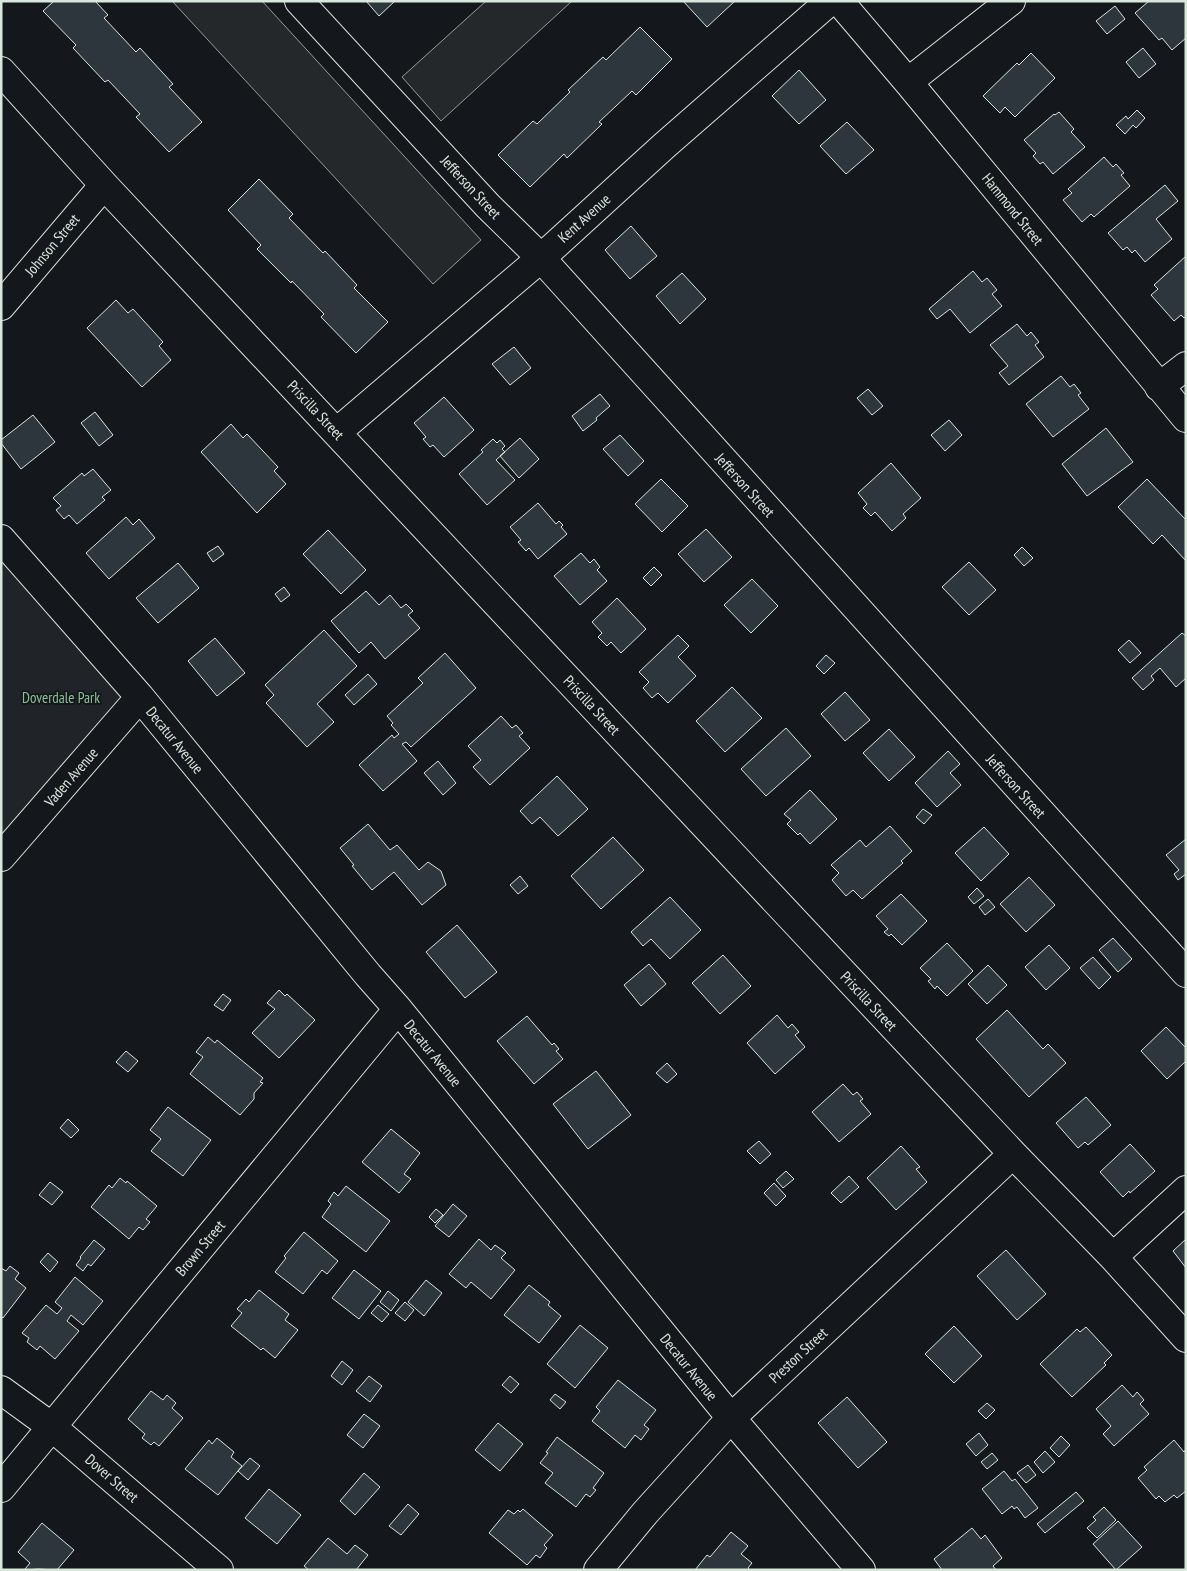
<svg xmlns="http://www.w3.org/2000/svg" width="1187" height="1571" viewBox="0 0 1187 1571" font-family="'PT Sans Narrow',sans-serif">
<style>
.green{fill:#202428;stroke:#939e99}
.parking{fill:#24282b;stroke:#939e99}
.building{fill:#2c363c;stroke:#d8e6dc}
.lines{fill:none;stroke-linecap:round;stroke-linejoin:round}
.minor-casing{stroke:#d8e6dc;stroke-width:30}
.minor{stroke:#14181c;stroke-width:28}
.labels{text-anchor:middle;dominant-baseline:central;stroke-width:4;stroke-linejoin:round;paint-order:stroke}
.street-label{font-size:15px;fill:#d8e6dc;stroke:#14181c}
.park-label{font-size:15px;fill:#8ac095;stroke:#14181c}
</style>
<rect width="100%" height="100%" fill="#14181c"/>
<path class="green" d="M1,539L140,697L1,856Z"/>
<path class="parking" d="M172,1H262L481,240L433,284Z
M486,1H572L441,121L402,77Z"/>
<path class="building" d="M54,1H95L108,15L104,18L136,52L140,48L173,84L169,87L202,122L169,152L136,117L140,114L108,80L105,82L73,48L76,45L43,11Z
M366,1H395L379,16Z
M683,1H735L707,27Z
M1149,1H1186V38L1172,50L1162,38L1159,40L1135,13Z
M1115,6L1125,19L1107,34L1096,21Z
M640,27L672,59L636,95L632,91L599,122L602,124L567,158L564,154L530,187L498,155L533,121L537,124L570,92L568,90L603,57L606,60Z
M1143,48L1156,64L1139,78L1126,62Z
M1031,53L1055,78L1015,117L1005,107L1000,113L983,96L1017,63L1019,65Z
M799,70L826,100L799,124L772,96Z
M1137,110L1145,118L1136,128L1133,125L1125,134L1116,125L1126,116L1128,119Z
M1059,112L1074,129L1071,132L1085,147L1053,174L1043,162L1040,164L1033,156L1036,153L1024,140L1054,114L1055,115Z
M847,122L874,150L846,174L820,146Z
M1104,157L1113,167L1116,164L1124,173L1121,175L1130,186L1094,217L1091,214L1082,222L1063,200L1072,193L1068,189Z
M259,179L293,214L289,218L323,253L325,251L357,285L354,288L388,322L356,353L321,317L324,314L292,281L291,283L257,249L261,245L228,210Z
M1165,185L1178,201L1156,219L1172,239L1145,262L1135,250L1132,253L1127,247L1123,250L1108,233Z
M631,226L657,256L630,279L605,250Z
M1186,256V316L1184,318L1181,315L1174,321L1151,295L1158,289L1154,285Z
M973,271L982,282L987,278L997,290L992,294L1002,306L970,333L950,309L937,319L929,309Z
M682,273L706,299L680,324L656,296Z
M116,300L128,313L133,309L163,342L159,346L171,360L142,387L87,328Z
M1017,324L1027,336L1031,332L1039,342L1035,345L1044,357L1009,385L999,373L1008,366L990,345Z
M514,347L531,368L510,385L492,364Z
M1061,376L1070,387L1074,384L1081,393L1078,395L1089,409L1053,437L1026,404Z
M868,389L883,406L872,415L857,398Z
M600,394L610,406L596,418L597,420L583,431L572,416Z
M444,397L474,430L444,457L433,445L430,447L423,439L426,437L414,423Z
M95,412L113,435L99,446L81,423Z
M33,415L55,442L21,469L1,443V440Z
M949,420L962,435L945,451L931,435Z
M231,424L243,438L247,434L278,467L274,471L286,484L257,513L201,452Z
M1106,428L1133,462L1087,496L1062,464Z
M620,435L644,461L628,476L603,449Z
M520,438L539,459L519,478L500,456Z
M493,439L497,443L500,440L505,446L502,449L505,452L496,460L515,480L487,505L459,474L483,452L481,450Z
M891,463L921,498L903,514L906,518L892,531L875,512L871,516L863,508L867,504L858,493Z
M93,469L111,490L102,497L105,500L77,524L69,515L64,519L56,510L61,506L53,498L82,473L84,476Z
M661,479L688,506L662,532L635,504Z
M1147,479L1186,520V561L1162,535L1153,544L1118,507Z
M538,503L556,524L559,521L563,525L561,527L567,534L538,559L529,548L526,551L518,542L521,540L510,527Z
M126,517L133,525L139,519L155,538L109,579L86,553Z
M706,529L732,557L704,582L678,554Z
M328,530L366,570L341,594L303,554Z
M218,546L224,554L213,562L207,553Z
M1022,547L1033,558L1024,566L1014,555Z
M581,553L590,563L594,559L600,567L597,570L607,581L580,605L554,576Z
M969,562L996,590L969,615L942,587Z
M178,563L199,588L158,623L136,598Z
M654,567L662,575L651,586L643,578Z
M752,579L778,606L751,633L724,605Z
M284,587L290,595L281,602L275,594Z
M366,591L379,605L390,595L401,608L406,604L413,611L408,615L420,628L385,659L371,642L359,653L331,621Z
M617,598L646,629L621,653L611,642L607,646L598,637L602,633L592,622Z
M324,630L357,666L317,704L334,722L307,747L266,703L274,695L265,685Z
M1182,633L1186,636V678L1176,687L1160,668L1151,676L1154,680L1143,690L1132,678Z
M678,635L689,646L678,657L696,676L668,703L658,693L652,698L643,688L649,682L639,672Z
M215,638L245,673L217,696L188,661Z
M1129,640L1141,653L1130,663L1118,650Z
M445,653L476,688L411,747L406,742L402,744L417,761L383,791L359,765L392,735L394,738L399,734L391,725L393,723L387,716L423,683L418,678Z
M826,655L835,663L824,674L816,666Z
M368,674L377,684L354,705L345,695Z
M732,687L762,718L725,752L696,721Z
M845,692L870,720L845,741L821,714Z
M501,716L512,728L516,725L523,733L519,736L530,748L490,785L473,767L481,760L468,746Z
M786,728L811,756L766,796L741,769Z
M889,729L915,757L889,781L863,753Z
M948,751L960,764L950,773L961,785L937,807L915,783Z
M438,761L456,783L443,795L424,773Z
M557,776L588,809L558,836L540,817L532,824L520,811Z
M810,790L837,819L810,844L800,833L798,835L787,824L791,820L784,814Z
M923,809L932,815L924,824L916,817Z
M368,824L390,850L397,845L419,870L428,862L441,871L446,885L422,905L394,872L372,890L352,866L354,865L340,848Z
M890,826L912,851L901,861L903,863L862,899L853,890L846,896L832,880L839,873L831,865L860,840L866,847Z
M984,827L1009,854L981,881L955,853Z
M613,837L644,870L601,909L571,876Z
M1186,839V874L1178,880L1174,874L1179,870L1166,855Z
M520,876L528,886L518,894L510,885Z
M1029,877L1055,905L1026,932L1000,904Z
M977,888L984,896L974,904L968,897Z
M901,894L927,921L902,945L891,934L889,936L884,932L888,929L876,916Z
M670,897L701,930L670,959L651,939L643,946L631,932Z
M988,899L995,907L985,915L979,907Z
M457,925L497,972L465,998L426,952Z
M1113,938L1132,959L1118,972L1099,950Z
M947,943L973,971L947,996L937,986L935,989L928,981L931,979L920,968Z
M1049,945L1070,968L1046,990L1025,967Z
M723,955L751,986L720,1014L692,983Z
M1093,957L1111,977L1099,989L1080,968Z
M649,964L666,984L641,1006L624,985Z
M988,965L1007,985L987,1004L968,984Z
M279,990L285,996L287,994L315,1020L279,1058L252,1033L275,1009L267,1003Z
M223,994L231,1000L223,1011L214,1005Z
M1007,1010L1043,1049L1048,1044L1066,1063L1029,1097L976,1039Z
M777,1015L788,1028L792,1024L799,1032L795,1035L805,1047L775,1074L747,1043Z
M527,1016L552,1045L554,1043L559,1049L556,1051L563,1059L534,1084L497,1041Z
M1166,1027L1186,1048V1061L1167,1079L1141,1051Z
M208,1037L215,1043L217,1040L263,1078L260,1082L263,1083L254,1093V1099L240,1115L190,1074L203,1057L196,1052Z
M126,1051L138,1061L128,1072L116,1062Z
M667,1063L677,1074L667,1083L656,1073Z
M596,1071L631,1115L588,1149L553,1104Z
M843,1084L853,1095L857,1092L863,1099L860,1101L871,1114L839,1142L812,1112Z
M1086,1097L1111,1125L1088,1145L1085,1142L1078,1148L1056,1123Z
M168,1107L211,1140L183,1176L151,1151L161,1139L150,1130Z
M68,1119L79,1130L71,1138L60,1128Z
M391,1129L420,1153L404,1174L411,1179L399,1193L362,1162Z
M759,1141L771,1154L760,1164L747,1151Z
M1130,1144L1155,1171L1130,1193L1129,1191L1123,1197L1100,1172Z
M901,1146L920,1167L916,1169L927,1182L896,1210L867,1178Z
M786,1171L794,1179L783,1188L776,1180Z
M849,1176L859,1187L841,1203L831,1193Z
M120,1178L126,1183L127,1181L157,1206L146,1219L150,1222L143,1230L139,1227L129,1239L91,1207L109,1185L112,1188Z
M50,1182L63,1192L52,1205L39,1195Z
M774,1183L786,1196L776,1206L764,1193Z
M346,1186L390,1221L366,1252L322,1217L331,1204L328,1201L334,1192L338,1196Z
M453,1204L467,1216L449,1237L435,1226Z
M436,1209L443,1215L435,1223L429,1217Z
M304,1232L338,1261L327,1274L322,1270L303,1294L275,1272L286,1258L284,1256Z
M479,1239L491,1250L495,1245L506,1253L501,1258L515,1270L491,1299L471,1282L466,1288L449,1274Z
M1186,1239V1268L1173,1251Z
M94,1240L105,1249L91,1266L88,1264L83,1271L76,1265L81,1258L80,1257Z
M1006,1250L1046,1294L1017,1320L977,1276Z
M48,1253L58,1262L50,1272L40,1262Z
M10,1266L19,1273L15,1279L26,1288L3,1318L1,1316V1268L6,1271Z
M354,1270L381,1291L359,1319L332,1298Z
M75,1277L103,1301L83,1325L71,1315L67,1321L79,1331L55,1359L40,1346L37,1350L27,1342L29,1338L22,1333L46,1305L57,1314L62,1308L55,1302Z
M426,1280L442,1293L424,1316L408,1302Z
M529,1285L550,1302L548,1305L561,1316L539,1343L504,1315Z
M259,1290L289,1314L285,1320L298,1330L275,1358L263,1348L261,1350L231,1326L242,1313L237,1309L246,1299L249,1302Z
M388,1291L399,1300L391,1311L380,1302Z
M405,1302L414,1310L405,1321L395,1313Z
M378,1305L389,1314L382,1322L371,1313Z
M580,1325L608,1348L575,1388L547,1364Z
M954,1326L982,1356L954,1383L925,1354Z
M1086,1327L1112,1355L1104,1363L1106,1365L1072,1397L1040,1364L1077,1329L1080,1332Z
M342,1361L353,1370L342,1385L331,1376Z
M369,1376L382,1386L370,1402L356,1391Z
M510,1376L519,1384L511,1393L502,1385Z
M618,1380L656,1410L644,1425L649,1429L641,1440L635,1435L625,1448L592,1421L600,1411L596,1407Z
M1122,1385L1133,1397L1137,1392L1144,1400L1140,1404L1149,1414L1114,1446L1103,1434L1111,1426L1096,1409Z
M151,1391L163,1400L167,1395L176,1403L172,1408L183,1418L159,1446L154,1442L151,1445L142,1438L145,1434L128,1419Z
M555,1394L566,1402L560,1409L550,1400Z
M847,1397L887,1442L858,1468L818,1423Z
M987,1403L995,1410L986,1419L978,1411Z
M364,1414L380,1426L363,1448L347,1435Z
M498,1423L523,1444L500,1471L475,1450Z
M979,1433L988,1445L976,1456L966,1444Z
M1061,1436L1070,1445L1059,1457L1050,1448Z
M557,1437L604,1473L593,1488L596,1490L590,1497L586,1494L576,1507L545,1483L553,1473L540,1463L548,1453L546,1452Z
M217,1438L234,1452L231,1457L242,1466L218,1495L185,1469L209,1440L212,1444Z
M1174,1440L1184,1452L1186,1449V1491L1177,1498L1174,1495L1165,1502L1159,1496L1156,1499L1138,1478L1147,1470L1144,1467Z
M1045,1451L1055,1462L1043,1473L1034,1462Z
M992,1453L998,1460L987,1469L981,1462Z
M250,1458L260,1466L248,1480L238,1471Z
M1028,1465L1036,1475L1026,1483L1017,1473Z
M1004,1471L1012,1481L1015,1479L1038,1508L1025,1518L1017,1507L1014,1509L1012,1506L1002,1514L982,1489Z
M364,1473L380,1487L355,1515L340,1501Z
M269,1489L301,1515L277,1544L245,1518Z
M1076,1492L1084,1501L1045,1533L1037,1524Z
M408,1504L419,1514L401,1535L389,1526Z
M1104,1507L1116,1520L1097,1538L1087,1528L1096,1520L1093,1517Z
M523,1509L553,1535L544,1545L547,1548L540,1558L536,1555L527,1565L489,1533L508,1510L514,1514L518,1510L520,1512Z
M1118,1521L1142,1547L1116,1570L1093,1544Z
M42,1523L74,1550L57,1570L38,1569L26,1570L25,1569L30,1563L18,1552Z
M972,1528L981,1539L985,1535L1002,1558L993,1566L996,1570H942L934,1559Z
M731,1532L748,1546L741,1554L752,1563L748,1568L750,1570H695L707,1555L710,1557Z
M328,1538L347,1554L355,1545L368,1555L356,1570H309L304,1566Z"/>
<g class="lines">
<g class="minor-casing">
<path id="minor" d="M299,1L488,206L541,258L1186,973
M839,1L908,82L1186,418
M1,71L104,185L1013,1154L1113,1257L1186,1338
M908,82L1011,1
M1,306L104,185
M1159,387L1186,366
M337,432L541,258L665,145L830,1
M1,539L140,697L368,975L398,1009L731,1418L861,1570
M1,857L140,697
M1113,1257L1186,1190
M1,1390L52,1427L219,1570
M1,1488L398,1009
M598,1570L645,1513L731,1418L1013,1154"/>
</g>
<use href="#minor" class="minor"/>
</g>
<g class="labels">
<g class="street-label">
<text transform="translate(471 187) rotate(47)">Jefferson Street</text>
<text transform="translate(1013 209) rotate(51)">Hammond Street</text>
<text transform="translate(584 218) rotate(-42)">Kent Avenue</text>
<text transform="translate(52 245) rotate(-50)">Johnson Street</text>
<text transform="translate(316 410) rotate(47)">Priscilla Street</text>
<text transform="translate(745 485) rotate(48)">Jefferson Street</text>
<text transform="translate(592 705) rotate(47)">Priscilla Street</text>
<text transform="translate(175 740) rotate(51)">Decatur Avenue</text>
<text transform="translate(71 777) rotate(-49)">Vaden Avenue</text>
<text transform="translate(1016 786) rotate(48)">Jefferson Street</text>
<text transform="translate(869 1001) rotate(47)">Priscilla Street</text>
<text transform="translate(433 1053) rotate(51)">Decatur Avenue</text>
<text transform="translate(200 1248) rotate(-50)">Brown Street</text>
<text transform="translate(798 1355) rotate(-43)">Preston Street</text>
<text transform="translate(689 1367) rotate(51)">Decatur Avenue</text>
<text transform="translate(112 1478) rotate(41)">Dover Street</text>
</g>
<g class="park-label">
<text x="61" y="697">Doverdale Park</text>
</g>
</g>
<rect width="1187" height="1571" fill="none" stroke="#d8e6dc" stroke-width="5"/>
</svg>
